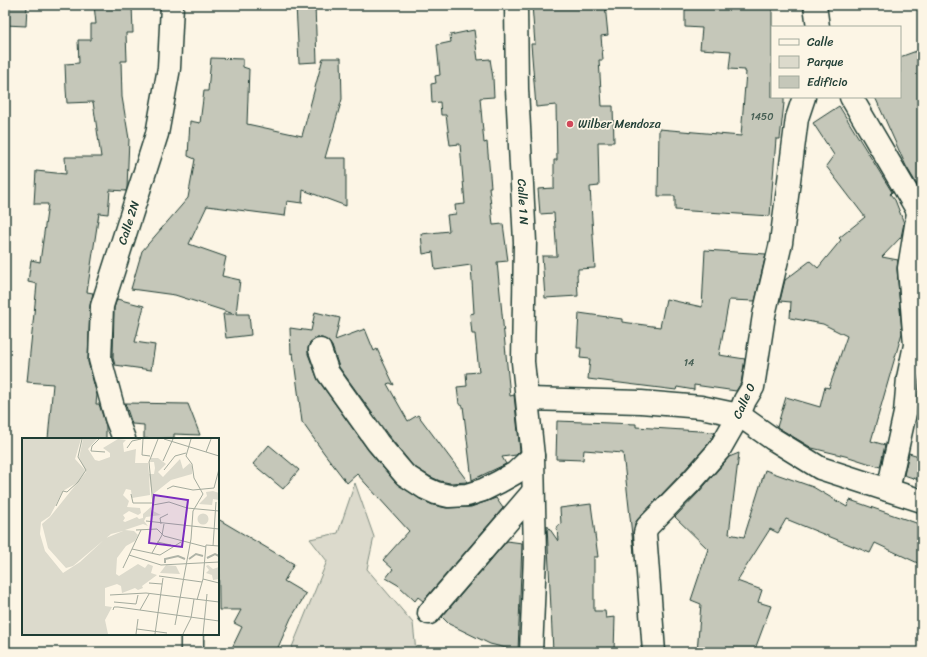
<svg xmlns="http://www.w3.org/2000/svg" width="927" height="657" viewBox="0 0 927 657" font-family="Sriracha,sans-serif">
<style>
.green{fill:#dcdacc;stroke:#7e8c80}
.building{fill:#c5c7b9;stroke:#1f3d34}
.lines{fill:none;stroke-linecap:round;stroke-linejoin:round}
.minor-casing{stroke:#1f3d34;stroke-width:25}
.minor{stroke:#fcf5e5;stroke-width:22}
.poi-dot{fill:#d1495b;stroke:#fcf5e5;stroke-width:1.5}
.labels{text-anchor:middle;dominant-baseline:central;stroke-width:3.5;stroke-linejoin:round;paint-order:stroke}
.number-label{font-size:10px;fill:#486055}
.poi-label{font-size:12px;fill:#1f3d34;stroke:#fcf5e5;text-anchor:start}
.street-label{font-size:12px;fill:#1f3d34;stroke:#fcf5e5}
.inset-river{fill:none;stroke:#aeb3a7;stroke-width:2}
.inset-road{fill:none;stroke:#a4ab9e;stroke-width:1}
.view{fill:#7b2cbf;fill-opacity:0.15;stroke:#7b2cbf;stroke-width:2}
.inset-edge{fill:none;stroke:#1f3d34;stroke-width:2}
</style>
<rect width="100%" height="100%" fill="#fcf5e5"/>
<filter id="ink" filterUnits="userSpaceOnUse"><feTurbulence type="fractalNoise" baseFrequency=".025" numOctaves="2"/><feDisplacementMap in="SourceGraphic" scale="8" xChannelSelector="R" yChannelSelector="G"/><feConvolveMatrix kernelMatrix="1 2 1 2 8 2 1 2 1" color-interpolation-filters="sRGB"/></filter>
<g filter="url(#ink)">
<path class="green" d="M355,483L374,537L367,569L413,623L416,652H290L327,561L310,539L338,533Z"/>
<path class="building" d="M5,5H27L26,26L5,25Z
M94,5H132L133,33H126L127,61H121L122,97L129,139L127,188L126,191L110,190L108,214L99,213L87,292L93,293L90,306L88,362L97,395L96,404H99L106,426V439H48L53,384L27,382L37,284L28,282L31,260L40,262L48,204H34L36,171L66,174L65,157H101L93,102L67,103L66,89L65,64L79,63L78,40H91V24H96Z
M296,5H315L317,62L299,63Z
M532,5H605L608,35L601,36L603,60H599L602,106H613L614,142H598L599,186L590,187L595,268L578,269V274H577L578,296L545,298L542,256H557L554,213L540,214L538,189L554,188V160H557L556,105L536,107L531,44H535Z
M685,5H772V97H784V103L780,139H776L770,216L675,210V196H658L659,129L741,136L746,72H745V70L729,69L731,51L700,49L702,28L685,27Z
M474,30L478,60L490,59L493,78L494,97L480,98L484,143L487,142L491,187H489L493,225L503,224L508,261L497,262L510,396L514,395L520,451L516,455L502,457L506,464L472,480L463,406L459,404L457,387L467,386L466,373L479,372L475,334H472L470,314L474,313L471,265L435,270L433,252L423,254L421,234L449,231L447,215L456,214L455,205L465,204L460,144L450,145L446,115H441L440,102L432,103L431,84L436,83L435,76L440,75L437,45L451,42L450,35Z
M922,49V193L906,166L875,97H900V57Z
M211,58L243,59V67L249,69L247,124L302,136L323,58H341L342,99L325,158H346V206L303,190L302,203L287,201L285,216L207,206L189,244L226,257L222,276L240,280L236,314H249L251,335L226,338L223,314H234L175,295L131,289L142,251L188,198L195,159L188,156L190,121L200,123L204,91H208Z
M839,106L892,192L890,194L895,200L904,223L901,237L882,257L898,260L897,269L902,333L871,441L885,445L880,467L849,457L812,448L777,427L786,397L820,407L825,387L829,388L847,336L823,324L790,318L791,302L780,301L785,280L810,261L818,268L841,240L839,238L865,217L826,166L834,155L813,123Z
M705,250L766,254L755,301L729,300L719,355L745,359L741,383L736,391L694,385V390L677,387L676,390L588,379L590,359L580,358L581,348H577L579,313L622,319V322L660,327L666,299L702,307Z
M117,299L144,306L135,342L155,345L151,370L115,365L113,358L114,308Z
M315,312L340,318L335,340L365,329L374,351L377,349L394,385L390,383L387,384L408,421L418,415L468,482L450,483L440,481L431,477L413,466L388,435L339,367L332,346L328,341L322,338H316L310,342L308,348V354L318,380L368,450L396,483L420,499L433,505L446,508L471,507L496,498L503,508L423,601L418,597L415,601L398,585L386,578L393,569L383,560L409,531L357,474L347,483L324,453L302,422L293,353L291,354L290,328L311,331Z
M125,403L188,404L200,435L174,434V438L144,439V425L132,424Z
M557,421L636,424V427L715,432L709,443L681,474L638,519L635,523L633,534L634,553L623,453L584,450L583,460L556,459Z
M269,445L299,470L283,489L253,464Z
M739,453L729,534L744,537L765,470L813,487L847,507L850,500L922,525V565L875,543L870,553L786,519L778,533L770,529L737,581L762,590L758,602L771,606L754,652H697L701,604L691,600L708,549L675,517L699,492L729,457Z
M909,453L922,457V481L904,475Z
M591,504L598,557H594V611H605L606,618L615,617L614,652H553L547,525L558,541L557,526L561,524L560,508Z
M218,519L294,564L284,581L306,594L291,618L276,652H230L242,627L234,623L241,610H219Z
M507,541L522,543L518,651L490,644L449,624L442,617Z"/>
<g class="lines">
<g class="minor-casing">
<g id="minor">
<path id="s1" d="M516,5L517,89L525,242L523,362L533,456L535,556L531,652"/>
<path d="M815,5L818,27"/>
<path d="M851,97L922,218"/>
<path d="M320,350L328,373L378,443L405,475L425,488L436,493L449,496L467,495L483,490L499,482L515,473L533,456"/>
<path d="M528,399L641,402L701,407L739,415L773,439L820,468L922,501"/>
<path id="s2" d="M124,439L116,418L100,359L102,306L157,134L169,68L172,5"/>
<path d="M888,490L905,413L908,378L915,345L909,268L918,213"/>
<path d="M429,613L533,492"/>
<path d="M192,652V634"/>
<path d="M654,652L645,533L647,527L690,483L719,450L739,415L745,400L753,387L764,315L781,243L797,118L804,97"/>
</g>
</g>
<use href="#minor" class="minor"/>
</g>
</g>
<circle class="poi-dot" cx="570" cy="124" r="4"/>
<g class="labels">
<g class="number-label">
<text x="762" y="117">1450</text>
<text x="689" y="363">14</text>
</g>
<g class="poi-label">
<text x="578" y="124">Wilber Mendoza</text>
</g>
<g class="street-label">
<text stroke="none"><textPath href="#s1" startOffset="197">Calle 1 N</textPath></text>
<text stroke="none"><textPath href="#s2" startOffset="224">Calle 2N</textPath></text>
<text transform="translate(744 401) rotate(-66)">Calle 0</text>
</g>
</g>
<g transform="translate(22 438)">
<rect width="197" height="197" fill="#fcf5e5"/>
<path d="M0,1H59L53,21L63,32L62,35L56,44L41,53L28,78L19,84L18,96L23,113L41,135L58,124L84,100L101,93L89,96L51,128L44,130L26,110L20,86L28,79L64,34L57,20L61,1H75L66,11L73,22L77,23L88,19V15L81,10L96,1L104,2L101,5L102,14L114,11L113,25H126L127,36H132L133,30L132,24H128L129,20H136L144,26L136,34L141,39L158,21L161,31L168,25L170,28V36L149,42L130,57L127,36L128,57L110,60L109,52L104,51L101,57L107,63L105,69L118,70L119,75L116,77L107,73L101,77L103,80L101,83L103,84L115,79L117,81L121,80V76L129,69V72L139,77L124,79L122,83L126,88L121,86L103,92L112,93L116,97L113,103L104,108L95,120L94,136L97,138L116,126L123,130L126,126L131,128L129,135L135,137L120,148L121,150L116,152L113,150L100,155L99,148L95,146L83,150V168L90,169L83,182L86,196H0ZM191,53L197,55V62L191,61L190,67L177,66L185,58L184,54ZM175.5 81a5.5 5.5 0 1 1 11 0a5.5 5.5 0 1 1-11 0ZM144,127L154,128L158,136L138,135ZM186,127L191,131L197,129V141L191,142L190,137L184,135L187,132L184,128Z" fill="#dcdacc"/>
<path class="inset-river" d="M185,120L193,116L197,118M167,121L174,116L181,118M143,125V121L156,118L163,121"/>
<path class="inset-road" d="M77,1L70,8L69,13L83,14M121,1L120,17L128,18M136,1L127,24L131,67L147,64L165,70L197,73M142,1L197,18M105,10L110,3L119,1M184,14L189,1M141,23L151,1M142,32L153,18L164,15M145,51L151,48L171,52L192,50L197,31M109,56L111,65H130M34,68L41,53L45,54L56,44L64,32L56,19L60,1M124,83L197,91M139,86L138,80L146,76M114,92L135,91L142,98L184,109M135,104L149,107M191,108L194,64M110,111L138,117L159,104M130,115L140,97L142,86M107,117L139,127L197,124M101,130L119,92M137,138L180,144M181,141L197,145M127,145L140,146M88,157L124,155L197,164M175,162L181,141L184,107L197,108M92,164L114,166L116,157M91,172L92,169H96L197,183M118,172L127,156M153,187L169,101L171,73L181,56L172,40L170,26L164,18L169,1M115,191L145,195M114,196L116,181M133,196L141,140M161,196L169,180L172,161M181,196L185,156"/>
<path class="view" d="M132,57L166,62L160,109L127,105Z"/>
<rect width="197" height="197" class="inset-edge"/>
</g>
<rect width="927" height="657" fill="none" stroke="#fcf5e5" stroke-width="20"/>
<rect x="10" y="10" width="907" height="637" fill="none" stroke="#1f3d34" stroke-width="1.5" filter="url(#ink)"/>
<rect x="771" y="26" width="130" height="72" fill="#fcf5e5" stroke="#a4ab9e"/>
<rect x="779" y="39" width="20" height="6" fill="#fcf5e5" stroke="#a4ab9e"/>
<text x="807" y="46" font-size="12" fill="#1f3d34">Calle</text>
<rect x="779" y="56" width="20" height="12" fill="#dcdacc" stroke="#a4ab9e"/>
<text x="807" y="66" font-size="12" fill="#1f3d34">Parque</text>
<rect x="779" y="76" width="20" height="12" fill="#c5c7b9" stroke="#a4ab9e"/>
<text x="807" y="86" font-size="12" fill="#1f3d34">Edificio</text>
</svg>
